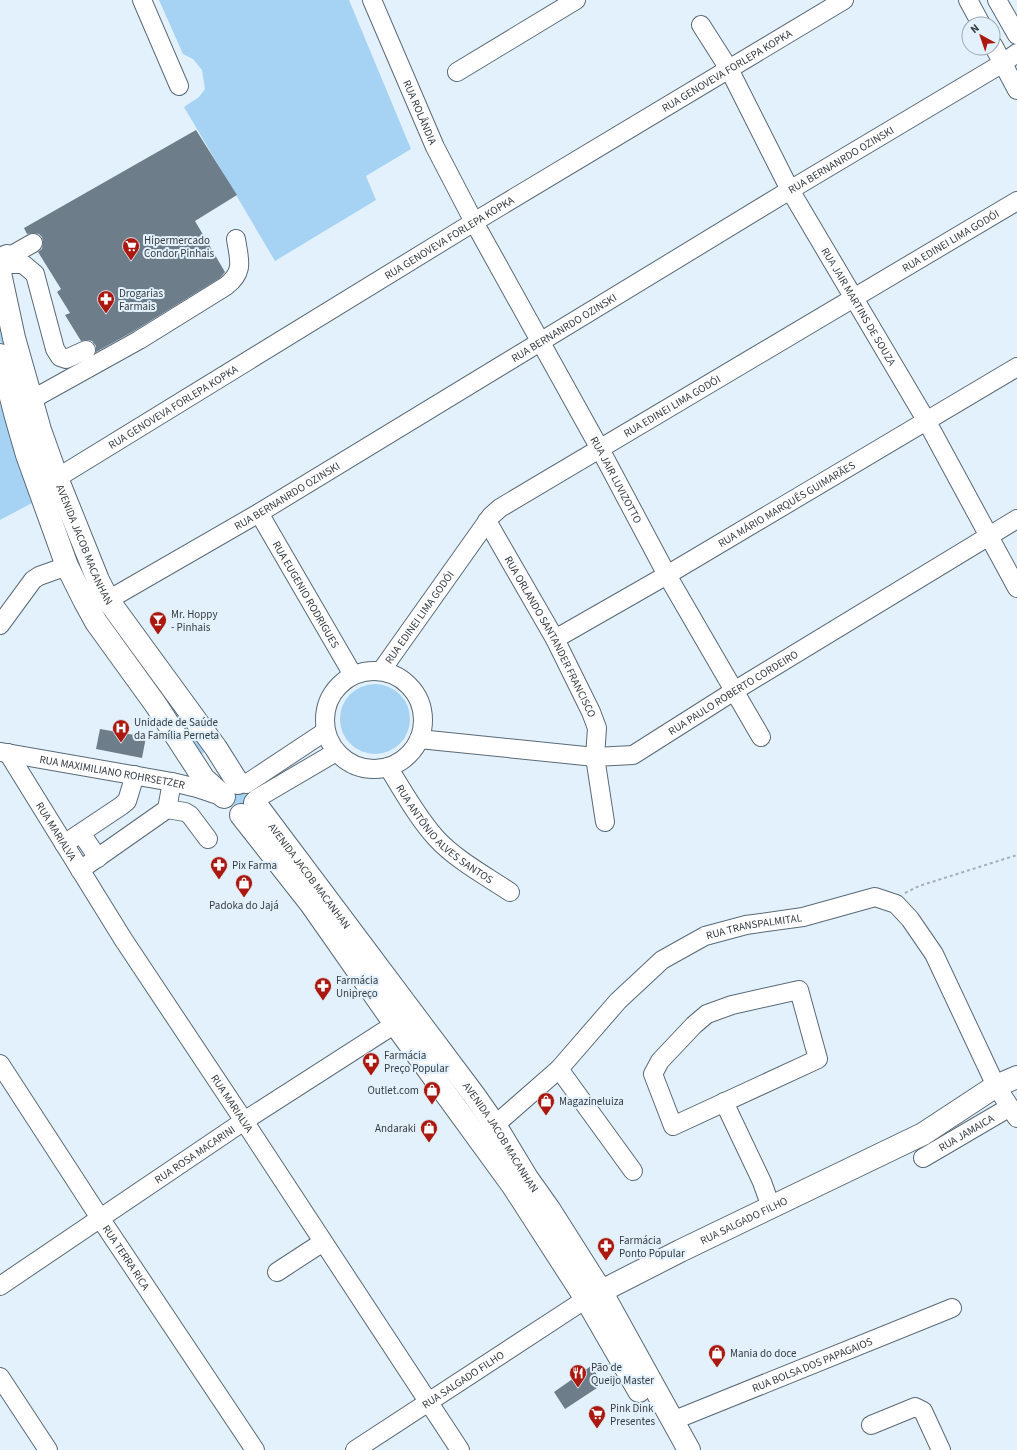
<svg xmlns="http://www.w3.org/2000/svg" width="1017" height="1450" viewBox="0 0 1017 1450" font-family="'Source Sans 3',sans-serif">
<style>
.green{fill:#a6d3f3}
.building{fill:#6d7e8a}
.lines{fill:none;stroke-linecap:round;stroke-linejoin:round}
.minor-casing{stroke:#5a6a76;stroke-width:20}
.major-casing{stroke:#5a6a76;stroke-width:24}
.path{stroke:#a3afb8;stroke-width:2;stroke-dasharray:3 3;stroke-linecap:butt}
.minor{stroke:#fff;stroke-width:18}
.major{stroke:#fff;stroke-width:22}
.labels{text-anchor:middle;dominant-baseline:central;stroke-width:4;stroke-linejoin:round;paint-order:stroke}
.street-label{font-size:11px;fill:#363d42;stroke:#e2f1fc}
.poi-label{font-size:11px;fill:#363d42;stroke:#e2f1fc;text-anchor:start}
</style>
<rect width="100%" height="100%" fill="#e2f1fc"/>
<path class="green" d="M159,0H349L411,149L366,176L376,200L275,261L184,107L199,97L205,89L202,70L193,59L183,54Z
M0,325L11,368L85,578L203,748L204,753L201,754L95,609L23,423L0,340Z
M0,403L32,503L0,520Z
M340 719a35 35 0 1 1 70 0a35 35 0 1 1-70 0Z
M233,791L247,792L249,795L245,806L237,807L231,802Z"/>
<path class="building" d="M196,130L237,195L195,221L225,272L220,278L134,331L96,352V346L92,341L87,340L81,341L65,315L70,313L57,292L61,289L38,252L42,249L43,243L42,237L39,234L33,233L27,234L24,228Z
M100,729L146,737L142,758L96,749Z
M591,1366L603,1384L565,1409L554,1392Z"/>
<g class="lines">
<g class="minor-casing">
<g id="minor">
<path d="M142,0L179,86"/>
<path id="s1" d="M372,0L435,147L474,222L600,449L667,575L761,737"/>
<path d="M968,0L981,24"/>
<path d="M997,0L1017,35"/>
<path id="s2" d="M701,25L729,69L790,190L926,420L1017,588"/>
<path d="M993,45L1017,90"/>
<path d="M457,72L576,0"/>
<path d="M0,257L7,254L12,255L33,243"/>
<path d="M0,267L11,264H23L35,274L55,349L60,357L66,359L86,350"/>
<path d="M31,400L139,340L226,286C245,271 239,260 236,239"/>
<path id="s3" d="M57,478L474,222L844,0"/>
<path id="s4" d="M259,513L353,675"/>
<path id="s5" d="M487,521L555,639L591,712L597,728L595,757L605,822"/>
<path id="s6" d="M108,600L259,513L790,190L1003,63L1017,53"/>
<path d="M0,625L33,580L39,576L67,566"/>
<path id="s7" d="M555,639L667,575L1017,367"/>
<circle cx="374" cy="720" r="49"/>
<path id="s8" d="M381,671L491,516L500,508L1017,201"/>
<path id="s9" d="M419,739L595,757L633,755L734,691L1017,519"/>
<path id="s10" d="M1,752L172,782L197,788L221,796"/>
<path id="s11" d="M8,753L123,939L244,1121L460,1450"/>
<path id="s12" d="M388,767C403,791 417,817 436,838C455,859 486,876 510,892"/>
<path d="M246,784L326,731"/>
<path d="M256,799L336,752"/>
<path d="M167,809L185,812L190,815L208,839"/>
<path d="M81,833L98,858"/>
<path d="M64,844L121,806L127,801L135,775"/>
<path d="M80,870L167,809L172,782"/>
<path d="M799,990L818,1059L673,1126L653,1074L660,1061L694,1025L707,1014L732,1005Z"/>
<path id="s13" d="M0,1064L100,1218L255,1450"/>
<path d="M559,1069L633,1171"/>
<path d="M724,1102L762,1182L771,1207"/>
<path id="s14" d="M484,1131L495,1125L559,1069L618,1001L662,960L705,936L746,925L803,917L875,897L896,904L910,919L934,954L996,1086L1017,1118"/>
<path id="s15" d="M923,1158L1010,1107"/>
<path d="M277,1272L323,1242"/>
<path id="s16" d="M0,1286L244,1121L406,1017"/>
<path d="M0,1377L48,1450"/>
<path id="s17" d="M672,1421L952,1308"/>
<path d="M871,1425L915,1407L923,1411L941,1450"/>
<path id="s18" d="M355,1450L586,1299"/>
</g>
</g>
<g class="major-casing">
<g id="major">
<path id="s19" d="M0,273L14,338L40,430L57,478L98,580L108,600L216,748L238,783"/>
<path d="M0,355L16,417L27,455L67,566L85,602L96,622L156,705L204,779L224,797"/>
<path id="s20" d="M255,803L474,1095L495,1125L527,1178L549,1209L601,1291L689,1450"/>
<path d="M241,815L311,904L395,1024L513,1186L586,1299L639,1391"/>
<path id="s21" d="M588,1298L680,1251L923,1134L996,1086L1017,1077"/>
</g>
</g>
<path class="path" d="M905,893L919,886L1017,855"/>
<use href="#minor" class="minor"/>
<use href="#major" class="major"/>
</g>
<defs>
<g id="supermarket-pin" transform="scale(0.9)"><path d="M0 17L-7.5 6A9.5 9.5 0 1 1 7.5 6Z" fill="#aa180f" stroke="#e2f1fc"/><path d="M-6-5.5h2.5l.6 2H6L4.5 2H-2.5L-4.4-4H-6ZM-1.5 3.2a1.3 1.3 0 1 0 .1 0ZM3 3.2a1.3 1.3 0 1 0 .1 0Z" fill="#fff"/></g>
<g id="pharmacy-pin" transform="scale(0.9)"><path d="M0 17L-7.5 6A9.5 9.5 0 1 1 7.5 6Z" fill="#aa180f" stroke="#e2f1fc"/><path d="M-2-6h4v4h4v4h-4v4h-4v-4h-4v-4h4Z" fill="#fff"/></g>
<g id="bar-pin" transform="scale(0.9)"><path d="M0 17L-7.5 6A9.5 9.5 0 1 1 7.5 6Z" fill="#aa180f" stroke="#e2f1fc"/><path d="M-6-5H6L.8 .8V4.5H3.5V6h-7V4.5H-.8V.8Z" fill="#fff"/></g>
<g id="hospital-pin" transform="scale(0.9)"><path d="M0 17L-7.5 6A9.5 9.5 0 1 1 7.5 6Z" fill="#aa180f" stroke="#e2f1fc"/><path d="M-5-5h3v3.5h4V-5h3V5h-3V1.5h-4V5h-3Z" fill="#fff"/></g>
<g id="shop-pin" transform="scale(0.9)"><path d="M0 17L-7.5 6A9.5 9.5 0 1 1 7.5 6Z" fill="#aa180f" stroke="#e2f1fc"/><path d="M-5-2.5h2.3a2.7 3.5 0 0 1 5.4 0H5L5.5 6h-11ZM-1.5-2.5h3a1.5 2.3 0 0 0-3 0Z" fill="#fff"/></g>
<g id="restaurant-pin" transform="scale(0.9)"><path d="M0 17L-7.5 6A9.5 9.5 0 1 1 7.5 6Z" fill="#aa180f" stroke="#e2f1fc"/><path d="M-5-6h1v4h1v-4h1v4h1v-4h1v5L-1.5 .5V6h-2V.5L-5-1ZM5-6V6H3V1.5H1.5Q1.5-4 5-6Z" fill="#fff"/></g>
</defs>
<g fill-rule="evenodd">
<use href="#supermarket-pin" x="131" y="246"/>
<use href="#pharmacy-pin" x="106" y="299"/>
<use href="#bar-pin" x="158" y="620"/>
<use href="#hospital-pin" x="121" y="728"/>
<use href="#pharmacy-pin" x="219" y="865"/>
<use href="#shop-pin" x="244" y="883"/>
<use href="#pharmacy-pin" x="323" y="986"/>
<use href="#pharmacy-pin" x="371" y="1061"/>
<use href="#shop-pin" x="432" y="1090"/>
<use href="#shop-pin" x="546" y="1101"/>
<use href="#shop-pin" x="429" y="1128"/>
<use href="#pharmacy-pin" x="606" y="1246"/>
<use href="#shop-pin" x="717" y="1353"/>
<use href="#restaurant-pin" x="578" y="1373"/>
<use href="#supermarket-pin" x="597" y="1414"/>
</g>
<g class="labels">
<g class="street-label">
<text stroke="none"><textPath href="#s3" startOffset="784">RUA GENOVEVA FORLEPA KOPKA</textPath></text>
<text stroke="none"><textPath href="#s1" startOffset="122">RUA ROLÂNDIA</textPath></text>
<text stroke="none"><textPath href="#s6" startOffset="855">RUA BERNANRDO OZINSKI</textPath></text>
<text stroke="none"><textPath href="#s3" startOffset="460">RUA GENOVEVA FORLEPA KOPKA</textPath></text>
<text stroke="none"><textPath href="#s8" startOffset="726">RUA EDINEI LIMA GODÓI</textPath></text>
<text stroke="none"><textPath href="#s2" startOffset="323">RUA JAIR MARTINS DE SOUZA</textPath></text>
<text stroke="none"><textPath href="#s6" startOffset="531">RUA BERNANRDO OZINSKI</textPath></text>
<text stroke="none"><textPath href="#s3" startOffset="136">RUA GENOVEVA FORLEPA KOPKA</textPath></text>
<text stroke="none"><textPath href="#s8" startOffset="402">RUA EDINEI LIMA GODÓI</textPath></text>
<text stroke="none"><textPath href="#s1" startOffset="539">RUA JAIR LUVIZOTTO</textPath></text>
<text stroke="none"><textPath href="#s6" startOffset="207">RUA BERNANRDO OZINSKI</textPath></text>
<text stroke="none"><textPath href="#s7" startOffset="268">RUA MÁRIO MARQUÊS GUIMARÃES</textPath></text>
<text stroke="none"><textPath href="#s19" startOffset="285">AVENIDA JACOB MACANHAN</textPath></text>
<text stroke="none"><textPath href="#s4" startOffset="94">RUA EUGENIO RODRIGUES</textPath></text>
<text stroke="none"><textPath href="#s8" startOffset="66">RUA EDINEI LIMA GODÓI</textPath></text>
<text stroke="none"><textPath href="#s5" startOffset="132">RUA ORLANDO SANTANDER FRANCISCO</textPath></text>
<text stroke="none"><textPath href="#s9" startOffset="333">RUA PAULO ROBERTO CORDEIRO</textPath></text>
<text stroke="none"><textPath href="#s10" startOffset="113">RUA MAXIMILIANO ROHRSETZER</textPath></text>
<text stroke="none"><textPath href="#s11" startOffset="92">RUA MARIALVA</textPath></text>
<text stroke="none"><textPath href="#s12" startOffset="89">RUA ANTÔNIO ALVES SANTOS</textPath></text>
<text stroke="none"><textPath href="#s20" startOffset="91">AVENIDA JACOB MACANHAN</textPath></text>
<text stroke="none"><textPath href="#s14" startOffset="347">RUA TRANSPALMITAL</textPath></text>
<text stroke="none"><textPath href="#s11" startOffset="416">RUA MARIALVA</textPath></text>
<text stroke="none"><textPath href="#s15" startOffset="50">RUA JAMAICA</textPath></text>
<text stroke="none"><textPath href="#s20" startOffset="415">AVENIDA JACOB MACANHAN</textPath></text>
<text stroke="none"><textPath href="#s16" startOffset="235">RUA ROSA MACARINI</textPath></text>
<text stroke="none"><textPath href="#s21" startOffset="174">RUA SALGADO FILHO</textPath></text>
<text stroke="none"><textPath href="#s13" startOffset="231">RUA TERRA RICA</textPath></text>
<text stroke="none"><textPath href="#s17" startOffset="151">RUA BOLSA DOS PAPAGAIOS</textPath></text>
<text stroke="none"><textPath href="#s18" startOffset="129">RUA SALGADO FILHO</textPath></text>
</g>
<g class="poi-label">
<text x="144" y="240">Hipermercado<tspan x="144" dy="13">Condor Pinhais</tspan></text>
<text x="119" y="293">Drogarias<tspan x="119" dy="13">Farmais</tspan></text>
<text x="171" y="614">Mr. Hoppy<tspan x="171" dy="13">- Pinhais</tspan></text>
<text x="134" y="722">Unidade de Saúde<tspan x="134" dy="13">da Família Perneta</tspan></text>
<text x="232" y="865">Pix Farma</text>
<text x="244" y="905" text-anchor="middle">Padoka do Jajá</text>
<text x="336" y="980">Farmácia<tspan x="336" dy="13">Unipreço</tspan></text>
<text x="384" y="1055">Farmácia<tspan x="384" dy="13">Preço Popular</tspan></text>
<text x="419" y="1090" text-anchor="end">Outlet.com</text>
<text x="559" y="1101">Magazineluiza</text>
<text x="416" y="1128" text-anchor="end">Andaraki</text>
<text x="619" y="1240">Farmácia<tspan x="619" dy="13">Ponto Popular</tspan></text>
<text x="730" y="1353">Mania do doce</text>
<text x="591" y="1367">Pão de<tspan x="591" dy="13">Queijo Master</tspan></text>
<text x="610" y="1408">Pink Dink<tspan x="610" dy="13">Presentes</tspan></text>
</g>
</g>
<g transform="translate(981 36) rotate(320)"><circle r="19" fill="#e2f1fc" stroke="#9da9b2"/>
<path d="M0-3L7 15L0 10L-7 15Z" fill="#aa180f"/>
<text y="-6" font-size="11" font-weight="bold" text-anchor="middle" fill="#363d42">N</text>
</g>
</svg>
